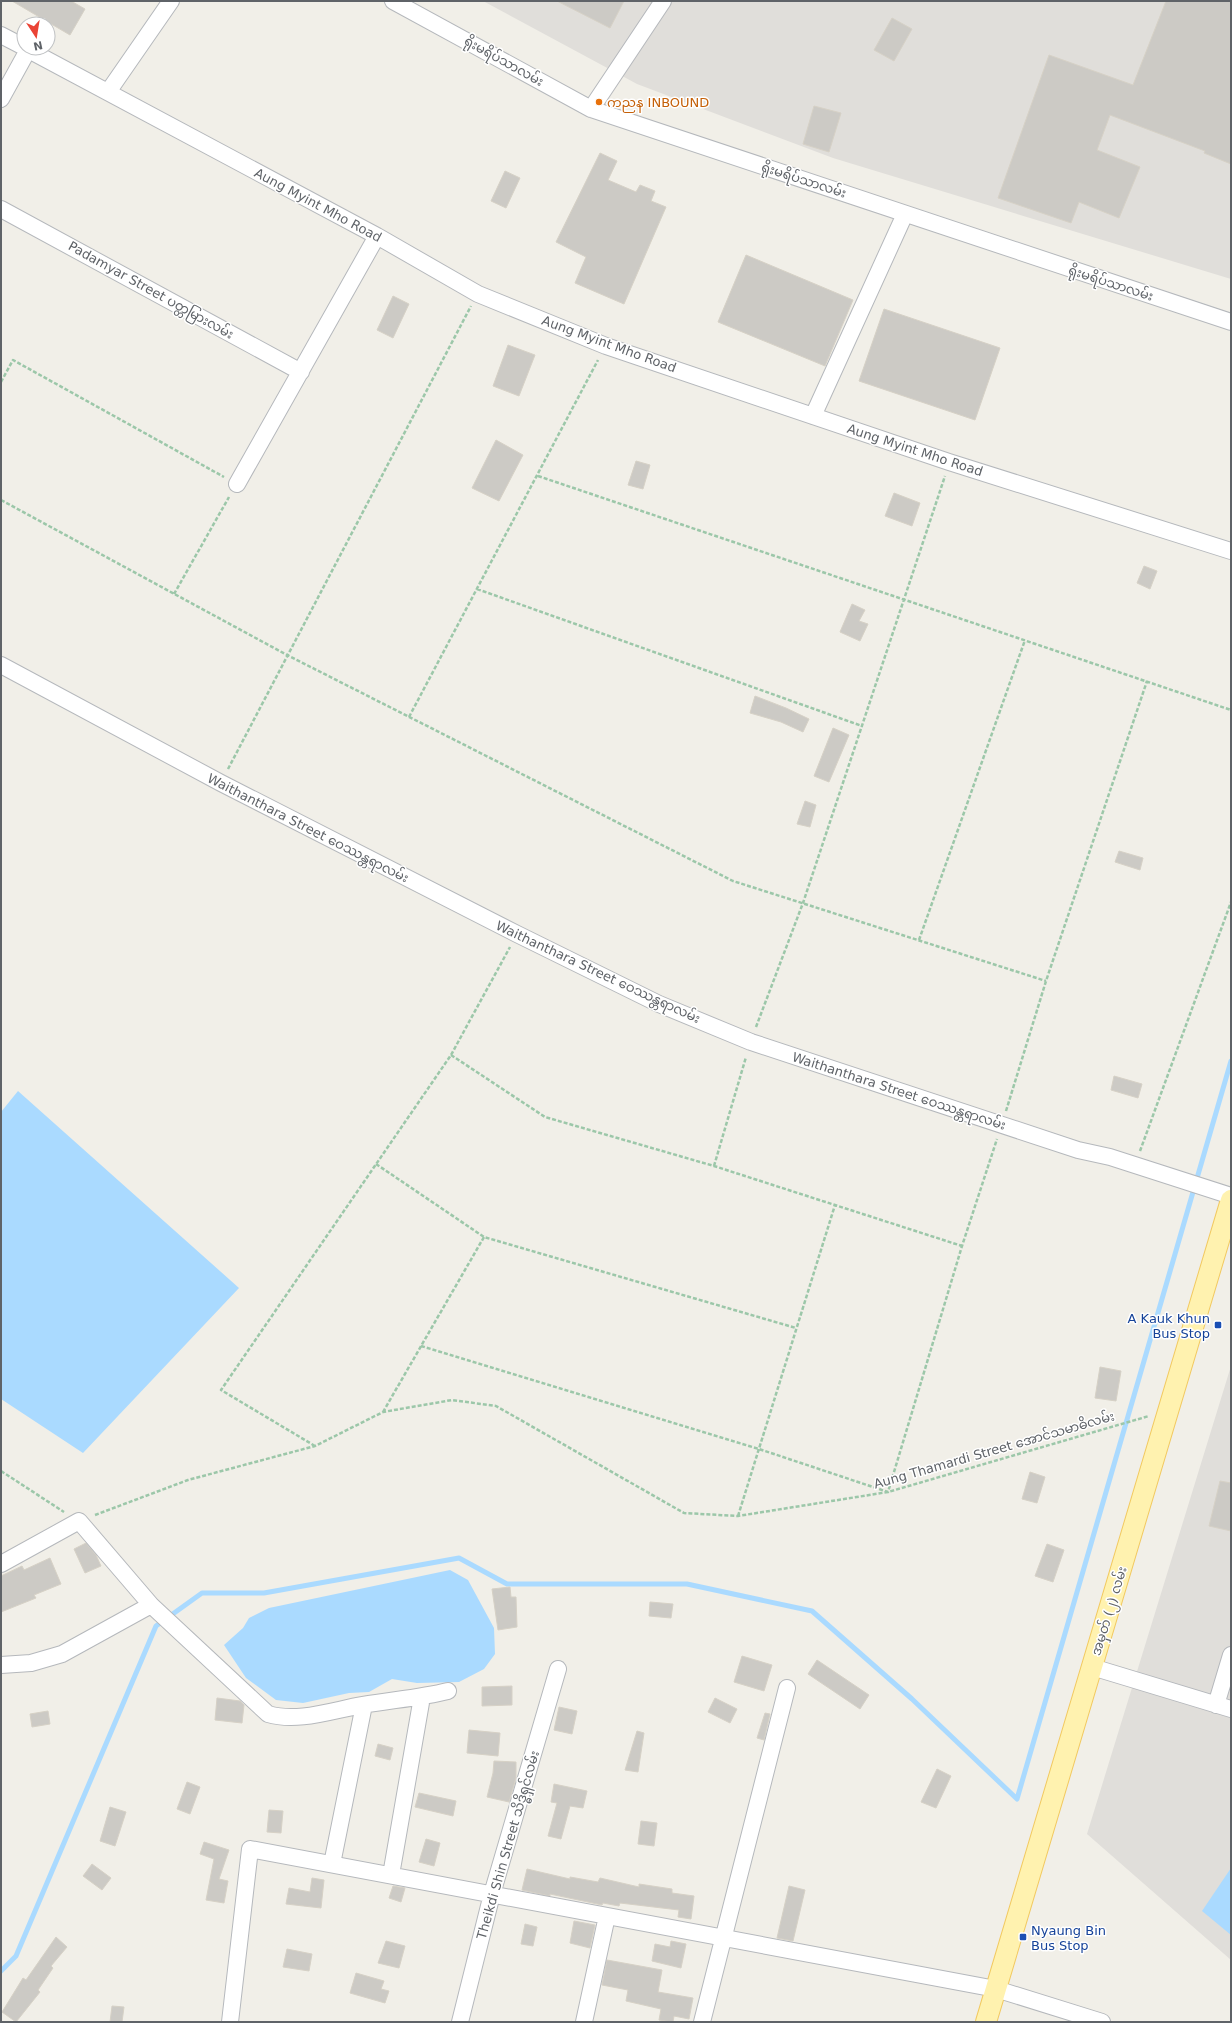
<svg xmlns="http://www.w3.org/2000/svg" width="1232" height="2023" viewBox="0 0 1232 2023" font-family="'DejaVu Sans','Noto Sans Myanmar',sans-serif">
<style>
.industrial{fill:#e0deda}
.water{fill:#aadaff}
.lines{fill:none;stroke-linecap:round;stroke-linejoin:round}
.stream{stroke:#aadaff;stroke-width:5}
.building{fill:#cccac5;stroke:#d6d1c6}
.minor-casing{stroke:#b5b8bc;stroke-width:18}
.major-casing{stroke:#f2c960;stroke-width:22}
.path{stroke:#9cc7a9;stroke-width:2.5;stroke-dasharray:4 2;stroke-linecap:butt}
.minor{stroke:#fff;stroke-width:16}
.major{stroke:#fff2af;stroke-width:20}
.food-dot{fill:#e8710a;stroke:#fff;stroke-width:1.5}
.transit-dot{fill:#1a4fb4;stroke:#fff;stroke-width:1.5}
.labels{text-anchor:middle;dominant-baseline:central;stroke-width:3;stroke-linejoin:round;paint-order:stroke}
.street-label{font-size:13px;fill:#5f6368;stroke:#fff}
.food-label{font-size:13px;fill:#c56008;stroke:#fff;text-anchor:start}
.transit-label{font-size:13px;fill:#164399;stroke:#fff;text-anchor:end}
</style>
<rect width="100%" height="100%" fill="#f1efe8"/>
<path class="industrial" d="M483,1H1231V279L833,158L637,84Z
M1231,1366V1960L1087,1834Z"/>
<path class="water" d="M18,1091L239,1288L83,1453L1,1399V1112Z
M450,1570L468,1580L494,1628L495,1654L484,1669L459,1682L417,1683L392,1679L369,1692L349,1693L303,1703L276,1700L246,1678L224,1645L243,1628L249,1618L269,1608Z
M1231,1868V1935L1202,1911Z"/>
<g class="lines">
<path class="stream" d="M1,1971L16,1956L156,1626L202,1593H264L459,1558L507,1584H687L812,1611L912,1699L1017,1799L1231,1061"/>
</g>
<path class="building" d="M12,1H71L85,9L70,35Z
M557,1H624L610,28Z
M1166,1H1231V164L1204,153L1205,151L1110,115L1097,150L1140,167L1119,218L1079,202L1071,223L998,198L1049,55L1133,85Z
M892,18L912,29L894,61L874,50Z
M814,106L841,113L829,152L803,144Z
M600,153L617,161L608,180L636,192L640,185L655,191L651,201L666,207L624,304L575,283L586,257L556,242Z
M505,171L520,178L506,208L491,201Z
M746,255L853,300L825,366L718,322Z
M393,296L409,304L393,338L377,330Z
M884,309L1000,348L975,420L859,381Z
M508,345L535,355L519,396L493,386Z
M496,440L523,455L499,501L472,488Z
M636,461L650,465L643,489L628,485Z
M894,493L920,503L912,526L885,516Z
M1144,566L1157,571L1150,589L1137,583Z
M852,604L865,610L859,621L868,624L860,641L840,632Z
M755,696L786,708L809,719L803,732L781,722L750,713Z
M833,728L849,735L829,782L814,776Z
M805,801L816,805L810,827L797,824Z
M1119,851L1143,858L1140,870L1115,862Z
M1114,1076L1142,1084L1138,1098L1111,1090Z
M1100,1367L1121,1371L1116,1401L1095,1398Z
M1030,1472L1045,1477L1037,1503L1022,1499Z
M1220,1481L1231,1483V1531L1209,1526Z
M86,1543L96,1555L101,1566L85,1573L74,1549Z
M1047,1544L1064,1550L1053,1582L1035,1576Z
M50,1558L61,1584L34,1595L36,1598L1,1612V1576L22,1566L24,1570Z
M510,1587L511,1597H516L517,1627L498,1630L492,1589Z
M650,1602L673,1604L671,1618L649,1616Z
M742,1656L772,1665L764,1691L734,1682Z
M817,1660L869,1695L860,1709L808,1674Z
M512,1686V1705L482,1706V1687Z
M217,1698L240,1701L244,1705L242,1723L215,1720Z
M715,1698L737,1709L730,1723L708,1712Z
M559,1707L577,1711L572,1734L554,1730Z
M48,1711L50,1724L32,1727L30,1714Z
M765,1713L770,1714L764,1740L757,1738Z
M469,1730L500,1733L498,1756L467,1753Z
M637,1731L644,1733L638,1772L625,1770Z
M378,1744L393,1748L390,1760L375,1756Z
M494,1761L516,1762V1778L509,1802L487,1797L493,1773Z
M937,1769L951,1776L936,1808L921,1802Z
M187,1782L200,1787L190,1814L177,1809Z
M554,1784L587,1791L583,1808L570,1806L561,1839L548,1836L557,1803L551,1802Z
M419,1793L456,1801L453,1816L415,1807Z
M110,1807L126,1812L115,1846L100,1841Z
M269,1810L283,1811L281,1833L267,1832Z
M641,1821L657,1823L654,1846L638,1844Z
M426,1839L440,1843L434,1866L419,1862Z
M204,1842L229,1850L219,1879L228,1881L224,1903L206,1900L214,1859L200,1854Z
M92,1864L111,1878L102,1890L83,1876Z
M527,1869L570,1879V1877L598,1882L600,1878L639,1887V1884L672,1889V1893L694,1896L691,1919L678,1917L679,1910L620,1903L619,1906L603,1903L602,1905L550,1894V1896L522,1890Z
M312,1878L324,1880L321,1908L286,1904L289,1888L310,1892Z
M393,1886L405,1888L401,1902L389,1898Z
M789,1886L805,1890L793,1941L777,1938Z
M574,1921L595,1925L590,1948L570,1943Z
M525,1924L537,1927L533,1946L521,1944Z
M56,1937L67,1947L51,1966L53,1968L38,1990L40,1992L16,2022L2,2012L23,1978L26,1980Z
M386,1941L405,1946L399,1968L378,1963Z
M671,1941L686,1944L681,1968L652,1961L655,1944L670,1947Z
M287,1949L312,1954L309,1971L283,1967Z
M607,1960L662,1970L658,1992L693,1998L689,2019L674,2016L673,2022L659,2020L661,2009L626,2001L628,1990L602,1985Z
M356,1973L384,1981L381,1989L389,1991L385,2003L350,1993Z
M112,2006L124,2007L122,2022H110Z"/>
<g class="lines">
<g class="minor-casing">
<path id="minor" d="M393,1L591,109L1231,322
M1,35L24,47
M25,48L377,236L478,294L606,346L949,462L1231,551
M108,92L171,1
M1,99L28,50
M591,109L663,1
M1,209L301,372
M813,416L905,214
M237,484L377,236
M1,665L221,783L517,934L659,1004L751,1042L1078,1150L1110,1157L1231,1196
M1,1564L79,1521L151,1605L268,1714C298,1723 333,1710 363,1705C391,1700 420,1698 448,1691
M1,1665L31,1663L62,1654L151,1605
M1092,1667L1231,1709
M1216,1705L1231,1655
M332,1864L364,1705
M391,1875L422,1697
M230,2022L250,1849L996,1989L1102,2022
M460,2022L492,1894L558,1669
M584,2022L607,1916
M702,2022L787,1688"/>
</g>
<g class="major-casing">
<path id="major" d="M986,2022L1231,1200"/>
</g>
<path class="path" d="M1,382L13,360L224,477
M538,476L1231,710
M1,500L287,655L733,881L1046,981
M477,589L862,726
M174,594L229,497
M409,717L598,360
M228,769L471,306
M919,940L1025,640
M756,1027L803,903L945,476
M451,1055L545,1117L714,1166L962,1246
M1006,1111L1046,981L1147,681
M1140,1151L1231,902
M376,1164L484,1237L796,1328
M714,1166L746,1057
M421,1346L759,1449L888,1492L962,1246L997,1139
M383,1412L484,1237
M315,1446L221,1390L451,1055L510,947
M1,1471L64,1512
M95,1515L188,1480L315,1446L383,1412L452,1400L496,1406L684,1513L738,1516L888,1492L1149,1416
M738,1516L835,1205"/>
<use href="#minor" class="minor"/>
<use href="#major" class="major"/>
</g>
<circle class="food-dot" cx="599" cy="102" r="4"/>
<g class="transit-dot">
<rect x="1214" y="1321" width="8" height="8" rx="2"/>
<rect x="1019" y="1933" width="8" height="8" rx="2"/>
</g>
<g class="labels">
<g class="street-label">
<text transform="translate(504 61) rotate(29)">ရိုးမရိပ်သာလမ်း</text>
<text transform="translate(804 180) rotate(18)">ရိုးမရိပ်သာလမ်း</text>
<text transform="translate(318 205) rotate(28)">Aung Myint Mho Road</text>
<text transform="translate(1111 283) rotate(18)">ရိုးမရိပ်သာလမ်း</text>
<text transform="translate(151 290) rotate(29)">Padamyar Street ပတ္တမြားလမ်း</text>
<text transform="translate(609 344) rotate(20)">Aung Myint Mho Road</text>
<text transform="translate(915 450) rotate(18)">Aung Myint Mho Road</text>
<text transform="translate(308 828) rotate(27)">Waithanthara Street ဝေဿန္တရာလမ်း</text>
<text transform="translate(598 972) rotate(25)">Waithanthara Street ဝေဿန္တရာလမ်း</text>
<text transform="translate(899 1091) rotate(18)">Waithanthara Street ဝေဿန္တရာလမ်း</text>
<text transform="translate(994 1450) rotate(-16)">Aung Thamardi Street အောင်သမာဓိလမ်း</text>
<text transform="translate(1109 1611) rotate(-73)">အမှတ် (၂) လမ်း</text>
<text transform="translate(508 1845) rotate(-74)">Theikdi Shin Street သိဒ္ဓိရှင်လမ်း</text>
</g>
<g class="food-label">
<text x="607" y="102">ကညန INBOUND</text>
</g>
<g class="transit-label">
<text x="1210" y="1318">A Kauk Khun<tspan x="1210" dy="15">Bus Stop</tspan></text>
<text x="1031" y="1930" text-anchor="start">Nyaung Bin<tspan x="1031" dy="15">Bus Stop</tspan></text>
</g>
</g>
<rect width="1232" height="2023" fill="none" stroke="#5f6368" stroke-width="4"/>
<g transform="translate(36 36) rotate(168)"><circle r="19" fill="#ffffff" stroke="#bfc1c3"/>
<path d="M0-3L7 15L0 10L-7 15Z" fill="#ea4335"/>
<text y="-6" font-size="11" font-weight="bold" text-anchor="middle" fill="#5f6368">N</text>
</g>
</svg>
